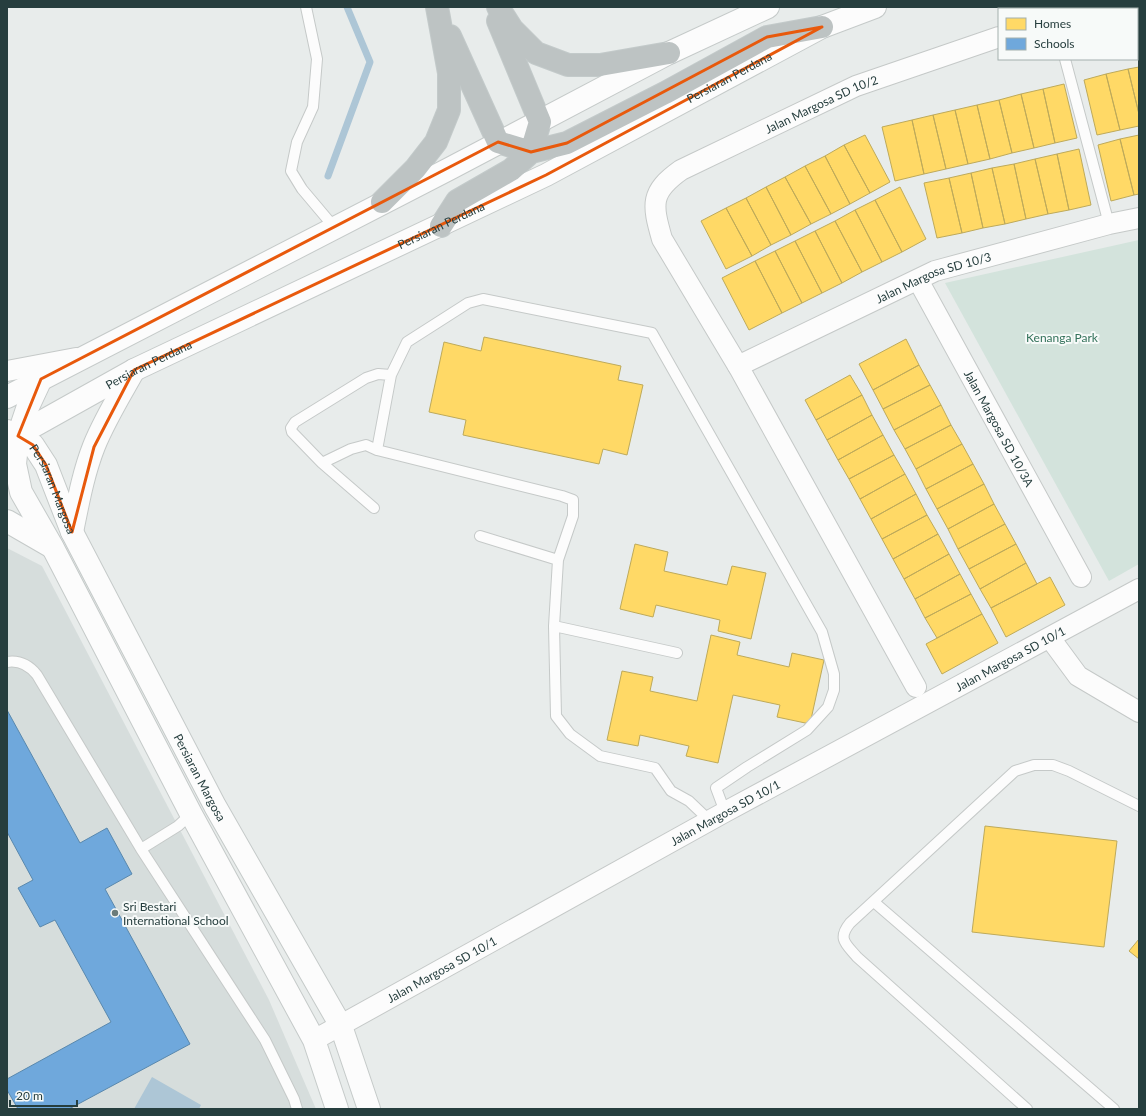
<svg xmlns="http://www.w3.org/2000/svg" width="1146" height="1116" viewBox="0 0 1146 1116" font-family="Lato,sans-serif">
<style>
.built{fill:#d6dddc}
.green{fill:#d3e3dc}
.water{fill:#adc6d6}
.homes{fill:#ffd966;stroke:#beaa5a}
.schools{fill:#6fa8dc;stroke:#5988ad}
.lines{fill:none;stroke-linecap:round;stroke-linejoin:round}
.stream{stroke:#adc6d6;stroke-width:7}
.lane-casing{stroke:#c5c9c8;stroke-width:12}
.street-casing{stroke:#c5c9c8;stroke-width:22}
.secondary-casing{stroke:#c5cac9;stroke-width:24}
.highway-casing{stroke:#c3caca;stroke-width:24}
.lane{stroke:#fcfcfc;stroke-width:10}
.street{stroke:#fcfcfc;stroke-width:20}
.secondary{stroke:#fcfcfc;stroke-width:22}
.highway{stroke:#bdc3c3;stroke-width:22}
.marked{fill:none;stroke:#e8590c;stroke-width:3;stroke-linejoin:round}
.poi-dot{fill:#6a7b7b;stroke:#f7faf9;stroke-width:1.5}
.labels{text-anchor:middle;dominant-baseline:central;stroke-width:4;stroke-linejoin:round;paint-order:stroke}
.street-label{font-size:12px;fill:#263e3e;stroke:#f7faf9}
.park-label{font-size:12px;fill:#34725b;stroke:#f7faf9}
.poi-label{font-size:12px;fill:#263e3e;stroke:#f7faf9;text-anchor:start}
</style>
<rect width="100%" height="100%" fill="#e8eceb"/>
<path class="built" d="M7,548L42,566L269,1000L316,1109H7Z"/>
<path class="green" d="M1139,240V564L1109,581L945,283Z"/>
<path class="water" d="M152,1077L201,1105L199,1109H134Z"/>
<path class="homes" d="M1139,67V114L1128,69Z
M1128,69L1139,114V126L1120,130L1106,74Z
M1106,74L1120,130L1097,135L1084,80Z
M1064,84L1077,138L1055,143L1043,89Z
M1043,89L1055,143L1034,148L1021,94Z
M1021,94L1034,148L1012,153L999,100Z
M999,100L1012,153L990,159L977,105Z
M977,105L990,159L968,164L955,110Z
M955,110L968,164L946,169L933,115Z
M933,115L946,169L924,174L912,120Z
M912,120L924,174L895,181L882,127Z
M865,135L890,182L870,193L844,145Z
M1139,135V194L1134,195L1120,139Z
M1120,139L1134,195L1111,201L1098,145Z
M844,145L870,193L850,204L825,156Z
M1079,149L1091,205L1069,210L1057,154Z
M1057,154L1069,210L1048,214L1035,159Z
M825,156L850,204L831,214L805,166Z
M1035,159L1048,214L1026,219L1014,164Z
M1014,164L1026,219L1005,224L992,168Z
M805,166L831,214L811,224L785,177Z
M992,168L1005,224L983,228L971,173Z
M971,173L983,228L962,233L949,178Z
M785,177L811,224L791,235L766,187Z
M949,178L962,233L937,238L924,183Z
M766,187L791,235L771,245L746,198Z
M900,187L926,239L902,252L875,200Z
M746,198L771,245L752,256L726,208Z
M875,200L902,252L882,262L855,210Z
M726,208L752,256L726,269L701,221Z
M855,210L882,262L862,272L835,221Z
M835,221L862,272L842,283L815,231Z
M815,231L842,283L822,293L795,241Z
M795,241L822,293L802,303L775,251Z
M775,251L802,303L782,313L755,261Z
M755,261L782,313L749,330L722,278Z
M484,337L621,366L618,380L643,385L627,455L603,449L599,464L463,435L466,420L429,412L444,342L481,351Z
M906,339L919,365L873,390L859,364Z
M919,365L930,385L883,409L873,390Z
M850,375L862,395L816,420L805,400Z
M930,385L941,405L894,430L883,409Z
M862,395L872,415L827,440L816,420Z
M941,405L951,425L905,449L894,430Z
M872,415L883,435L838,460L827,440Z
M951,425L962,444L916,469L905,449Z
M883,435L894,455L849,479L838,460Z
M962,444L973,464L926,489L916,469Z
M894,455L905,474L860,499L849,479Z
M973,464L984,484L937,509L926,489Z
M905,474L916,494L871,519L860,499Z
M984,484L994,504L948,529L937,509Z
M916,494L927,515L882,539L871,519Z
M994,504L1005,524L958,549L948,529Z
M927,515L938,534L893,559L882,539Z
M1005,524L1016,544L969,569L958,549Z
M938,534L949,554L904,579L893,559Z
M635,544L668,552L664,571L727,585L732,566L766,573L751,639L718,631L720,620L656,605L653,617L620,609Z
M1016,544L1026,563L980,589L969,569Z
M949,554L960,574L915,599L904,579Z
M1026,563L1037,584L991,608L980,589Z
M960,574L971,594L925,618L915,599Z
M1050,577L1065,605L1006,637L991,608Z
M971,594L982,614L937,638L925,618Z
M982,614L998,643L942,674L926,644Z
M711,635L740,642L737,655L789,667L792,653L824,660L810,724L777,717L780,705L733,695L718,763L686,756L689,746L640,735L638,746L607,740L622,671L653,677L650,691L697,701Z
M985,826L1117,841L1104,947L972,932Z
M1139,939V959L1129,951Z"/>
<path class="schools" d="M7,710L80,843L107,828L132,874L105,889L190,1044L69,1109H18L7,1090V1079L111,1022L55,920L40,927L18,888L33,880L7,832Z"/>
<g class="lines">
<path class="stream" d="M328,176L370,62L347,7"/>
<g class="lane-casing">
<path id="lane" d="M306,7L317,59L313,107L297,142L291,171L302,189L334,227
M1065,59L1109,224
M377,450L391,375L407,342L468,303L483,299L652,333L822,632L834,674V690L828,707L807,730L747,767L716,788L725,812
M322,463L292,432L291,428L295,422L366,378L378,374L391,375
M374,508L322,463L351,449L366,445L377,450L562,496L573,500V516L558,560L554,626L556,716L570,734L600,756L655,768L671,791L689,801L710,821
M480,536L558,560
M554,626L677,653
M7,662C20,660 29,665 37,675L141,849L265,1040L294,1099L297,1109
M141,849L178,826L191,814
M874,902L1114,1109
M1027,1109L857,957C846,944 837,939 850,923L1015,771L1034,765H1053L1069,771L1139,806"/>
</g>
<g class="street-casing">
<g id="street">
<path d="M1100,9L1110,7"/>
<path id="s1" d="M918,280L1081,577"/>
<path id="s2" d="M738,366L935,271L1109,224L1139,218"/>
<path d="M7,371L76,358"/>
<path d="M1050,638L1078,676L1139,712"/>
<path id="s3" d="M916,687L738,366L662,239C652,204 650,192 681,170L856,86L999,37"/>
<path id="s4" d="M314,1040L725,812L1139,589"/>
</g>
</g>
<g class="secondary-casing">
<g id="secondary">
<path d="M41,379L27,409L18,436L15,464L21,492L53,548L191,814L314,1040L337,1109"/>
<path d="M7,397L449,169L669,53L768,7"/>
<path id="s5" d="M7,431L33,445L46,465L72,532L215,806L341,1026L369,1109"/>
<path id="s6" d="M7,441L134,370L546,175L822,27L875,7"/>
<path d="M7,521L52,547"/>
<path d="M72,532C78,503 83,474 94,446C105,419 120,395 134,370"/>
</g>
</g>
<g class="highway-casing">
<path id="highway" d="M498,7L512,29L536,53L568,65H600L669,53
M498,21L540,122L531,152
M450,36L498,142L531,152
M382,202L415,169L436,142L449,110V73L437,7
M441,226L457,201L511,170L531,152L567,143L665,93L767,37L822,27"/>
</g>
<use href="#lane" class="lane"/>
<use href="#street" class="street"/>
<use href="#secondary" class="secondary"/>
<use href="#highway" class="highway"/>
</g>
<path class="marked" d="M822,27L546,175L134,370L94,447L72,532L46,465L33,445L18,436L41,379L498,142L531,152L567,143L767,37Z"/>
<circle class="poi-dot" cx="115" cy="913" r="4"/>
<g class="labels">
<g class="street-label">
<text stroke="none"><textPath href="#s6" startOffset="809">Persiaran Perdana</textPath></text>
<text stroke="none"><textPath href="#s3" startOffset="750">Jalan Margosa SD 10/2</textPath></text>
<text stroke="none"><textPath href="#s6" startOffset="485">Persiaran Perdana</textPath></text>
<text stroke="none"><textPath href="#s2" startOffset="215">Jalan Margosa SD 10/3</textPath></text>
<text stroke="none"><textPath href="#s6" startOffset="161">Persiaran Perdana</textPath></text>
<text stroke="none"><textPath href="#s1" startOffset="169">Jalan Margosa SD 10/3A</textPath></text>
<text stroke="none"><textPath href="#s5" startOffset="78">Persiaran Margosa</textPath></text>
<text stroke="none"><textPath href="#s4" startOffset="794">Jalan Margosa SD 10/1</textPath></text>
<text stroke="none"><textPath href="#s5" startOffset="402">Persiaran Margosa</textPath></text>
<text stroke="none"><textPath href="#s4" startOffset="470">Jalan Margosa SD 10/1</textPath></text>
<text stroke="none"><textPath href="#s4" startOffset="146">Jalan Margosa SD 10/1</textPath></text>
</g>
<g class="park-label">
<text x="1062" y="337">Kenanga Park</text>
</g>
<g class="poi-label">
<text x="123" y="906">Sri Bestari<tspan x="123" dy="14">International School</tspan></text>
</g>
</g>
<rect width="1146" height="1116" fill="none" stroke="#263e3e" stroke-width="16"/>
<rect x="998" y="8" width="140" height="52" fill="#f7faf9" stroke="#a3afae"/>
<rect x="1006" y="18" width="20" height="12" fill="#ffd966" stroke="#a3afae"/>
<text x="1034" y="28" font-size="12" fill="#263e3e">Homes</text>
<rect x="1006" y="38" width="20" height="12" fill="#6fa8dc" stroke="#a3afae"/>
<text x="1034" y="48" font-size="12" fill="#263e3e">Schools</text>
<path d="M10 1100v6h67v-6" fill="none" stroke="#263e3e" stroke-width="2"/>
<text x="16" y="1100" font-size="12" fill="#263e3e" stroke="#f7faf9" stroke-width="3" paint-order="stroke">20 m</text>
</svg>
